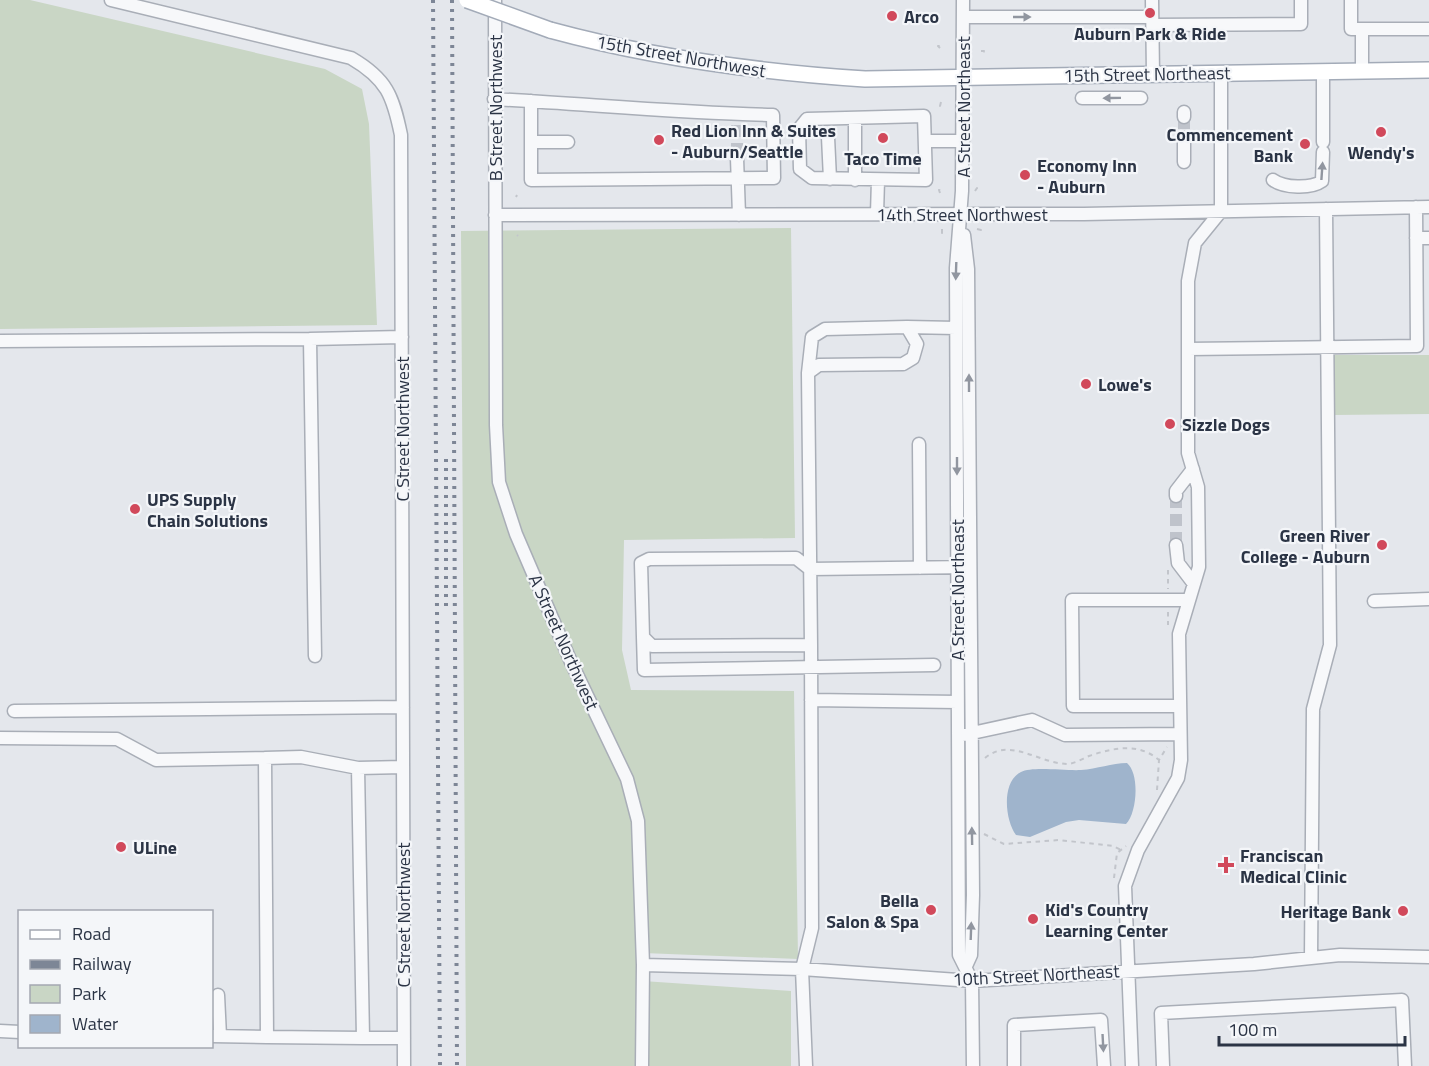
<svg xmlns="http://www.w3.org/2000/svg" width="1429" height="1066" viewBox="0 0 1429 1066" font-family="'Titillium Web',sans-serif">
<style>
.green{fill:#c9d6c5}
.water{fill:#9fb4cc}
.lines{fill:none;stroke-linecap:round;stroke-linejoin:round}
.minor-tunnel{stroke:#bfc3cb;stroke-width:12;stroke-dasharray:12 6;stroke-linecap:butt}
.minor-casing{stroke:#a9aeb7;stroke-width:15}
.major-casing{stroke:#a3abb8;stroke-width:18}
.path{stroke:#c2c5cb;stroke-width:2;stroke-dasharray:4.5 4.5;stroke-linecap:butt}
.minor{stroke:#f7f8fa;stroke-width:12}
.major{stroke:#fff;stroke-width:15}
.rail{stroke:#7d8696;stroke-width:4;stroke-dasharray:3 6;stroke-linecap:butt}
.major-bridge-casing{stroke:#a3abb8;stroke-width:18;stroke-linecap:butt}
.major-bridge{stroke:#fff;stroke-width:15}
.oneway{fill:#9196a0}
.poi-dot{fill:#d1495b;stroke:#f4f6f9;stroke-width:2}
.labels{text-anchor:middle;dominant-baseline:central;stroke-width:4.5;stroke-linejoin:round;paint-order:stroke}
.poi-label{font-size:18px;font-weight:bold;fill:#2b3445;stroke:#f4f6f9;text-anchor:start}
.street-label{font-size:18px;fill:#2b3445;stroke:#f4f6f9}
</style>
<rect width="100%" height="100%" fill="#e4e7ec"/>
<path class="green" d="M0,0H30L325,69L362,89L369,124L377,325L0,329Z
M791,228L795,538L624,540L622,650L631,690L794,691L798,959L643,953V981L791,991V1066H466L461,231Z
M1334,355H1429V414L1334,415Z"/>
<path class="water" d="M1127,763C1140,774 1137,813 1126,824L1079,820L1066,822L1030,837L1016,835C1005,820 1001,782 1021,772C1032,766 1066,771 1081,770C1097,769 1112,763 1127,763Z"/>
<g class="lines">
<path class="minor-tunnel" d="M1184,117V138
M737,125V158
M1176,496V545"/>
<g class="minor-casing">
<path id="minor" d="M111,0L351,58C387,79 393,96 401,135L404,1066
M495,0L496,425L499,482L516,534L571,662L627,779L638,821L643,965L642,1066
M963,0L962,191L956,268L959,955L972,981L973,1066
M1152,0L1153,74
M1351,0V29H1362V71
M963,17H1152
M1153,25L1301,24V0
M1362,29H1429
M1323,72V142
M1082,98H1141
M494,99C587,104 680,113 773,115L774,178L531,180V101
M1184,112V117
M924,116L926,180L812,178L800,169L799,129L807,119Z
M855,118V180
M828,137L830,179
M1184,138V162
M925,141H963
M531,142H568
M737,158L739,215
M1273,180C1284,188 1311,189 1322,181L1323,152
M877,214L878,180
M495,215L1084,214L1429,207
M964,235L968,269L973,895L971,955L966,966
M1416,238H1429
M907,327L956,328
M0,341L310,339
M1188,349L1417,346L1416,207
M808,373L812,337L825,329L907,327L917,344L913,358L903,364L819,365L808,373L811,645
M919,444L920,568
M1176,496V491L1193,469
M1176,545L1178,563L1194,584
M1374,601L1429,599
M643,637L644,670L934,665
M315,656L310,339L402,337
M811,700L958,702
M1180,706H1073L1072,600H1189
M14,711L403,707
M963,735L1032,720L1065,735L1180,734
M0,738L117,739L156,760L265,758
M358,768L363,1038L267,1037L265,758L301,757L358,768L403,767
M1311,958L1313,709L1330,645L1326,209
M643,965L802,969L972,981L1254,964L1340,955L1429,957
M218,995L220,1036
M0,1031L20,1032
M212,1036L267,1037
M363,1038H404
M806,1066L802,969L812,928L811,645L652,646L643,637L641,563L649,559L796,558L810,569L970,567
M1014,1066V1025L1101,1020L1104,1066
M1132,1066L1125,886L1138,850L1178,778L1181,760L1179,634L1199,567L1198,487L1188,453V281L1195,243L1221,211V73
M1163,1066L1161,1013L1402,1000L1405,1066"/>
</g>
<g class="major-casing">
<path id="major" d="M550,30C653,58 758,72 865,79L1429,70"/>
</g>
<path class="path" d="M940,48L938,46H940
M981,51H984L983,54
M941,102L940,106L943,105
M975,191L977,188L976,193
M940,193L939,190L942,191
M516,197L517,195
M942,229V233L944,231
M977,229L981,230L980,228
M517,235L518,236
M1168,570V589
M1168,612V625
M985,758C1010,737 1038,763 1067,764C1074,764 1082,759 1089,756C1113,748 1138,742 1159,760
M1157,790L1159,760L1167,747
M984,834L1004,844L1059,840L1113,846L1121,850
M1114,878L1117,853L1126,846"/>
<use href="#minor" class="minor"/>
<use href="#major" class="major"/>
<path class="rail" d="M433,0L440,1066
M452,0L457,1066
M446,459V612"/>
<g class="major-bridge-casing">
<path id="major-bridge" d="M467,0L550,30"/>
</g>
<use href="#major-bridge" class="major-bridge"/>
</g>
<defs><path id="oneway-solid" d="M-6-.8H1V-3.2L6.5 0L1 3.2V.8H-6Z" transform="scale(1.5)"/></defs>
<g class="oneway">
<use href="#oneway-solid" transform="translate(1022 17)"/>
<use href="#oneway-solid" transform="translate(1112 98) rotate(179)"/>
<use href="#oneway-solid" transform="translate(1322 171) rotate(-86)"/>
<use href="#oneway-solid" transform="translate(956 271) rotate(92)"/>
<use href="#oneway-solid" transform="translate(969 383) rotate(-90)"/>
<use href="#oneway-solid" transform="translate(957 466) rotate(90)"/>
<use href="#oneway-solid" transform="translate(972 836) rotate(-91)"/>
<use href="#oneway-solid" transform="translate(971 931) rotate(-88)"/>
<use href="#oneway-solid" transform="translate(1103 1043) rotate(87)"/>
</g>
<g class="poi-dot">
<circle cx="1150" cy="13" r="6"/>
<circle cx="892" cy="16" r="6"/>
<circle cx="1381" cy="132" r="6"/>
<circle cx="883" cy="138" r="6"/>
<circle cx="659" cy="140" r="6"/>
<circle cx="1305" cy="144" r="6"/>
<circle cx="1025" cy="175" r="6"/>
<circle cx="1086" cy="384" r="6"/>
<circle cx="1170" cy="424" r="6"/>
<circle cx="135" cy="509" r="6"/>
<circle cx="1382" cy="545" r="6"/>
<circle cx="121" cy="847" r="6"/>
<path d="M1223 856h6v6h6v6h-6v6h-6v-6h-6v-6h6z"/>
<circle cx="931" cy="910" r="6"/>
<circle cx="1403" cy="911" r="6"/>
<circle cx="1033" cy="919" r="6"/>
</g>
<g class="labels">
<g class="poi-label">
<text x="904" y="16">Arco</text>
<text x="1150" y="33" text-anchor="middle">Auburn Park &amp; Ride</text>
<text x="671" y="130">Red Lion Inn &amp; Suites<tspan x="671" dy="21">- Auburn/Seattle</tspan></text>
<text x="1293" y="134" text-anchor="end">Commencement<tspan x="1293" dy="21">Bank</tspan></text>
<text x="1381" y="152" text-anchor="middle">Wendy's</text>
<text x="883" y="158" text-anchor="middle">Taco Time</text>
<text x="1037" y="165">Economy Inn<tspan x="1037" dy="21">- Auburn</tspan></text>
<text x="1098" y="384">Lowe's</text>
<text x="1182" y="424">Sizzle Dogs</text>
<text x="147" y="499">UPS Supply<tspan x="147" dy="21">Chain Solutions</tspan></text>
<text x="1370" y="535" text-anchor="end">Green River<tspan x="1370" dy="21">College - Auburn</tspan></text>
<text x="133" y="847">ULine</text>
<text x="1240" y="855">Franciscan<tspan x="1240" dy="21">Medical Clinic</tspan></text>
<text x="919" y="900" text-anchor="end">Bella<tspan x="919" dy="21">Salon &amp; Spa</tspan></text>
<text x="1045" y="909">Kid's Country<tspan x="1045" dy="21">Learning Center</tspan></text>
<text x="1391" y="911" text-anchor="end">Heritage Bank</text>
</g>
<g class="street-label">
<text transform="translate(681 56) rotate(10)">15th Street Northwest</text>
<text transform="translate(1147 74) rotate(-1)">15th Street Northeast</text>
<text transform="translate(963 107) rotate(-90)">A Street Northeast</text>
<text transform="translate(495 108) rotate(-90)">B Street Northwest</text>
<text x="962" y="214">14th Street Northwest</text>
<text transform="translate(402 429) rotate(-90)">C Street Northwest</text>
<text transform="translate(957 590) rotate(-90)">A Street Northeast</text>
<text transform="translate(564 642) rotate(66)">A Street Northwest</text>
<text transform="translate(403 915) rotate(-90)">C Street Northwest</text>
<text transform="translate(1036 975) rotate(-3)">10th Street Northeast</text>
</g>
</g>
<rect x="18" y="910" width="195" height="138" fill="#f4f6f9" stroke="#a4a8b1" stroke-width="1.5"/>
<rect x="30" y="930" width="30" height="9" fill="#ffffff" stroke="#a4a8b1" stroke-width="1.5"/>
<text x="72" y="940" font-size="18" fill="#2b3445">Road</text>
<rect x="30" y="960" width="30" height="9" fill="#7d8696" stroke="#a4a8b1" stroke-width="1.5"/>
<text x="72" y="970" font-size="18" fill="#2b3445">Railway</text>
<rect x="30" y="985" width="30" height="18" fill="#c9d6c5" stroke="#a4a8b1" stroke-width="1.5"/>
<text x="72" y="1000" font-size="18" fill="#2b3445">Park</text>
<rect x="30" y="1015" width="30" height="18" fill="#9fb4cc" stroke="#a4a8b1" stroke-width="1.5"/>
<text x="72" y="1030" font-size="18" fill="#2b3445">Water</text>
<path d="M1219 1036v9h186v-9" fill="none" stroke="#2b3445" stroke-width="3"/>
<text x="1228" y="1036" font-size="18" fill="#2b3445" stroke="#f4f6f9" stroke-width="4.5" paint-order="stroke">100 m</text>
</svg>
